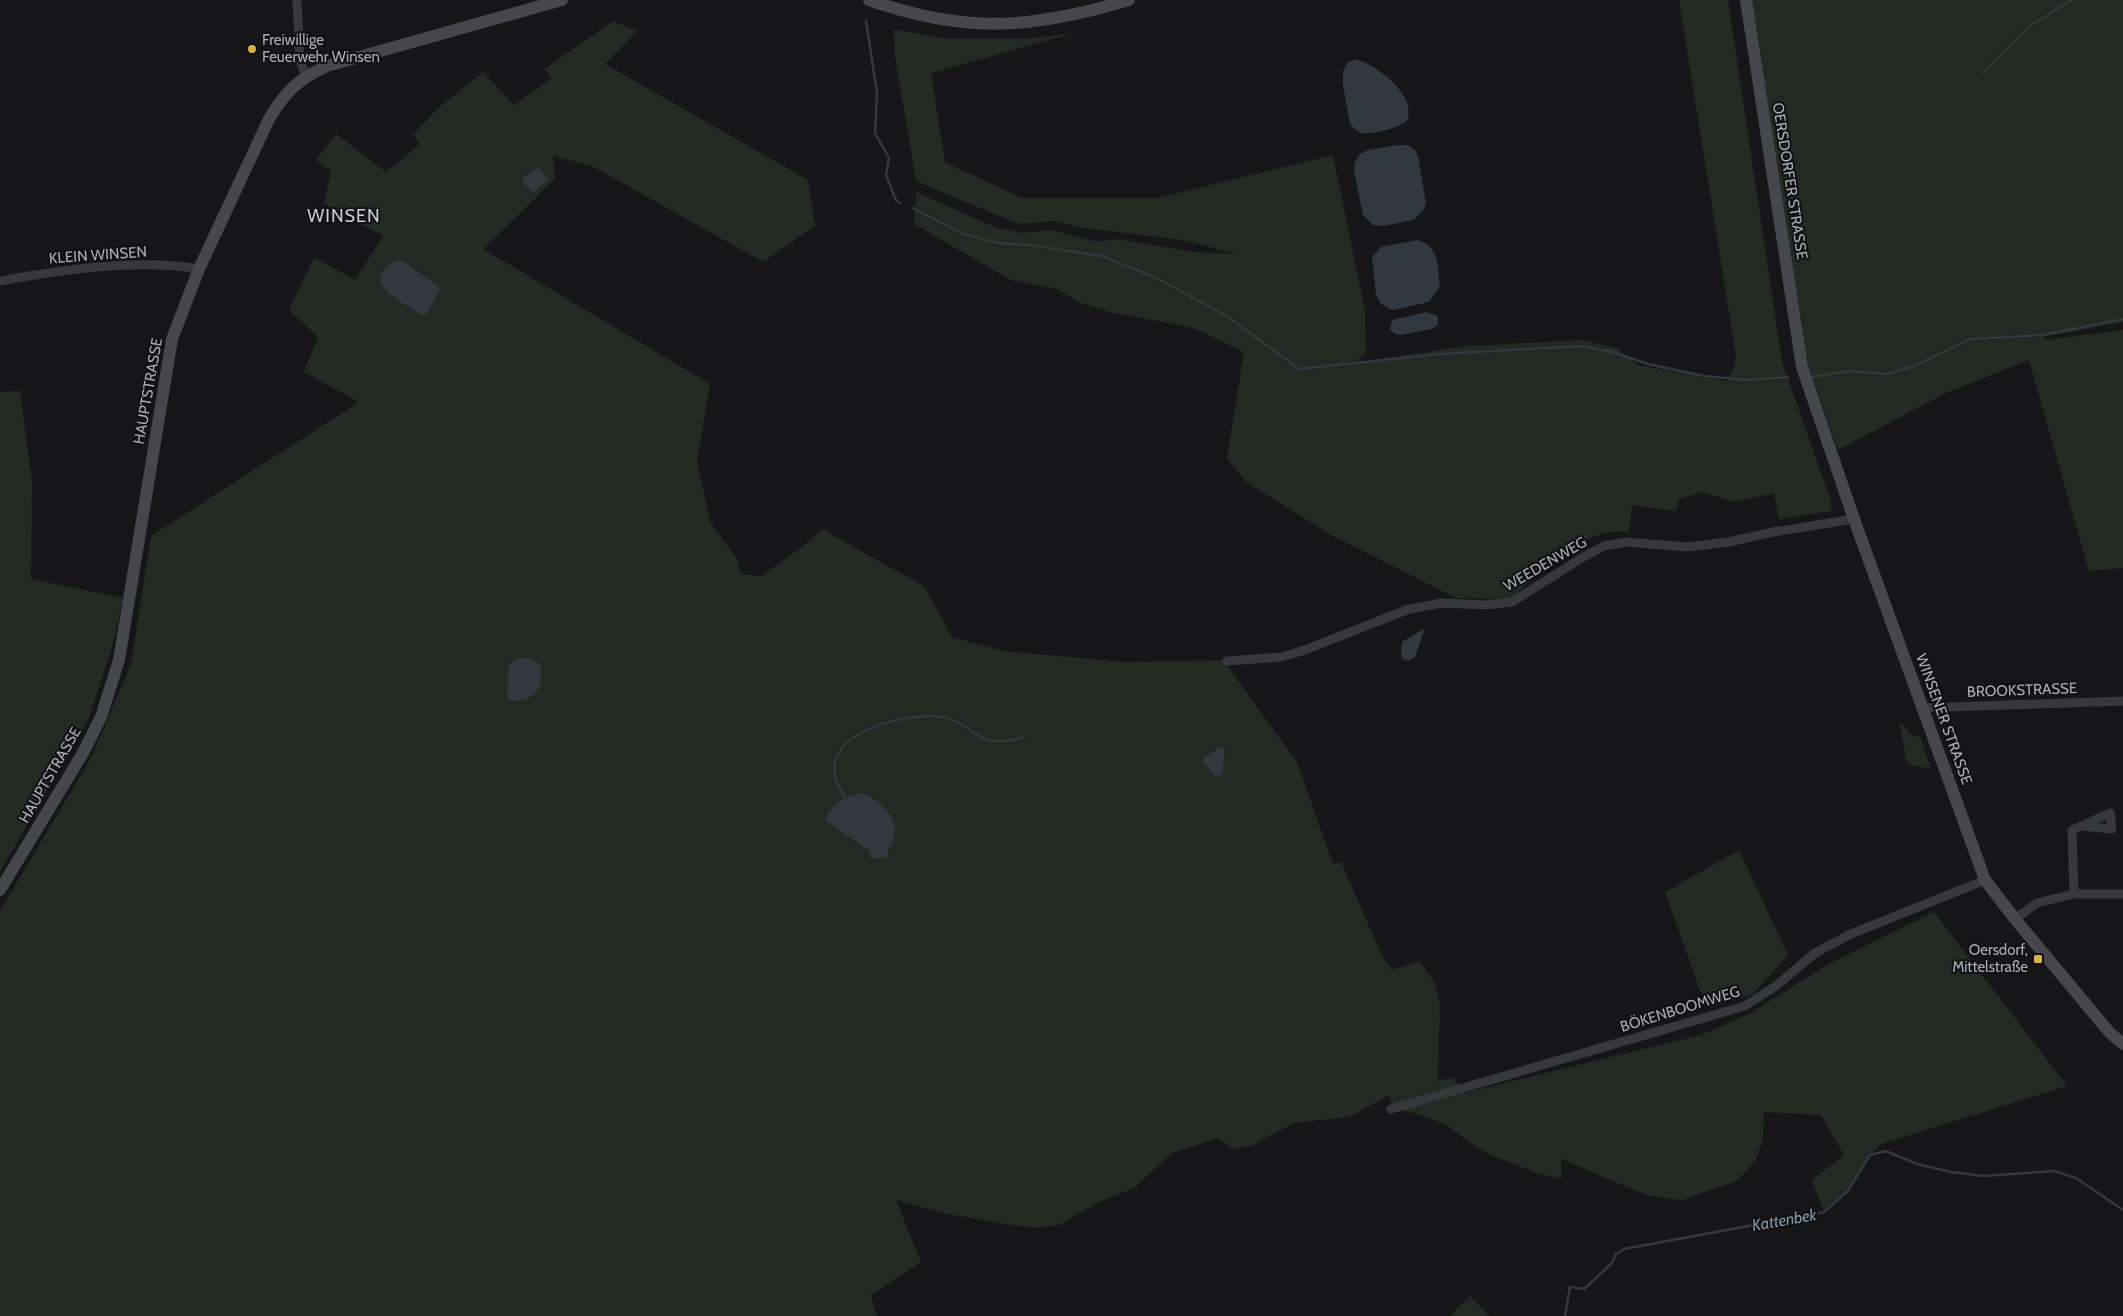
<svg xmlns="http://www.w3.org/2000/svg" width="2123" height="1316" viewBox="0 0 2123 1316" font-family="Cabin,sans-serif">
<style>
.green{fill:#232a24}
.water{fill:#31383f}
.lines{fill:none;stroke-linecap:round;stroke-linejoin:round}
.stream{stroke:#31383f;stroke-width:2.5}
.street{stroke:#37383c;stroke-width:9}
.secondary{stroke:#46474c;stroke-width:12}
.poi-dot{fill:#dcb049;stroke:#111113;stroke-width:2}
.labels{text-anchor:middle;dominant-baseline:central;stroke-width:4;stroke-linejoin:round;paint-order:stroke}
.poi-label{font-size:15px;fill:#aaadb6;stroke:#111113;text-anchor:start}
.street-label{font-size:15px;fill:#aaadb6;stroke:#111113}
.water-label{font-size:16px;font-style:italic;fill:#8599ad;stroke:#111113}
.quarter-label{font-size:18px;letter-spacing:1px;fill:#caccd3;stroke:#111113}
</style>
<rect width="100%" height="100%" fill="#161618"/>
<path class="green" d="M1679,0H1728L1782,362L1831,501V511L1779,519L1774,493L1733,502L1702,492L1679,499L1676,511L1632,505L1629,532C1620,532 1610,531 1601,534C1566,545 1538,575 1510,599L1456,598L1333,536L1246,482L1227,458L1244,352L1191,327L1114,313L1080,303L1057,289L1011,280L914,224L916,192L997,228L1023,233L1051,230L1097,242L1116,239L1194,252L1236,254L1184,240L1083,228L1054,221L1018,224L916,181L895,57L894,29L947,39H1024L1074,33L931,73L945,162L1022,198H1157L1333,155L1365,311L1366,354L1354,363L1467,346L1582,340L1616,348L1638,365L1727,381L1735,365L1736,356Z
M1751,0H2123V322L2043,337L2046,340L2123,330V568L2089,571L2029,360L1944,394L1838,450L1808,365Z
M613,21L637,31L605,64L808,180L815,226L763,262L592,166L553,156L555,179L483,249L710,384L697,460L710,522L737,559L741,574L761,576L798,550L824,528L832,535L924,586L952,637L1003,651L1126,662L1223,660L1297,762L1333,864L1341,862L1380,951L1392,970L1420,961L1435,984L1440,1003L1438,1081L1453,1077L1464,1093L1701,1035L1751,1013L1827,965L1934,912L2067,1086L1881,1144L1870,1155L1847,1192L1824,1212L1812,1180L1844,1155L1821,1115L1764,1112L1763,1139L1755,1161L1737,1181L1682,1200L1649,1196L1561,1159V1179L1536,1173L1493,1156L1475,1146L1445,1124L1414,1113L1391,1109L1390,1095L1349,1117L1294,1123L1253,1145L1234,1149L1217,1138L1172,1153L1134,1188L1099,1202L1059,1225L1036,1228L1005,1224L943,1213L896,1200L921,1262L871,1295L877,1316H0V911L92,756L131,664L151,536L359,402L304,372L318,337L289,310L314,257L355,280L383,236L324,203L331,171L316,160L336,134L386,172L420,144L413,135L437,109L483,72L514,105L552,78L544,69Z
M20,391L32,482L31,579L123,598L112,647L89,718L0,872V392Z
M1899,721L1913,736L1920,737L1931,769L1907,764Z
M1739,850L1788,955L1753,994L1706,1007L1665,892Z
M1470,1296L1490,1316H1450Z"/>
<path class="water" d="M1355,59C1375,63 1415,94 1408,118C1406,127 1371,135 1362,133C1357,132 1354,128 1350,124L1343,85V72L1347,63Z
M1398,145H1407L1414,149L1418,156L1426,203L1423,211L1413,220L1383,226L1373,225L1363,215L1354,171L1355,162L1360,154L1368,150Z
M538,167L548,179L533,193L523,183V178Z
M1417,240C1440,246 1437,266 1440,286L1429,302L1393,310L1381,304L1376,295L1372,257L1381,247Z
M397,260L404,262L438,286L440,290L426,315H422C402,302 356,282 397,260Z
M1426,312L1438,316V325L1432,329L1400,335L1395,334L1390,329L1392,320Z
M1425,628L1415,657L1409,661L1403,659L1401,655L1402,642Z
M517,658H531L540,664C544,689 536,703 508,700L507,693L509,664Z
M1222,746L1225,751L1222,774L1215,776L1203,762V758Z
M862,793C878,799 900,817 894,837C892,844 888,850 886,858H870L871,852L825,820C833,804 844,795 862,793Z"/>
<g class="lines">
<path class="stream" d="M866,21L877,93L875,133L889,158L886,175L896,200L900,203
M1983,73L2027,28L2072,0
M913,208L963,234L998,243L1028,245L1102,256L1158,279L1227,316L1299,369L1440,354L1582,346L1612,352L1648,364L1704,376L1747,380L1788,377
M1812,377L1849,371L1888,374L1914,366L1970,339L2043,335L2123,319
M845,797C803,737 898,712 942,717C959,718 971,734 986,739C999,744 1012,740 1024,737
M1565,1316L1570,1287L1584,1289L1612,1263L1616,1254L1624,1249L1824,1212L1847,1192L1870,1155L1886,1151L1917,1164L1951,1172L1984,1176L2054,1171L2076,1178L2123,1210"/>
<path class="street" d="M297,0L300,61L306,76
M0,281C60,270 138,258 199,269
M1227,661L1281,657L1305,650L1409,609L1442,603L1486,605L1512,602L1585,556L1604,546L1626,542L1687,547L1729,542L1773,532L1854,519
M1923,708L2123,701
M2074,894L2072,830L2081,826L2112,829L2110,813L2081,826
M2015,919L2037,903L2074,894H2123
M1391,1109L1745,1006L1776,986L1815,953L1851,934L1985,880"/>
<path class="secondary" d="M869,0C966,34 1032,29 1129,0
M1746,0L1802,367L1854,519L1985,880L2015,919L2110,1033L2123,1044
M0,890L83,753L101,717L119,660L172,339L199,269L269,119C285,92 298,79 327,66L562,0"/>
</g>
<g class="poi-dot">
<circle cx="252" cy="49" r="5"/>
<rect x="2033" y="954" width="10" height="10" rx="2.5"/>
</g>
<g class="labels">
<g class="poi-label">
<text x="262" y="40">Freiwillige<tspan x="262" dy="17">Feuerwehr Winsen</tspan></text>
<text x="2028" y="950" text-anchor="end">Oersdorf,<tspan x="2028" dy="17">Mittelstraße</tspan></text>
</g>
<g class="street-label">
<text transform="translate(1790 181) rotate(81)">OERSDORFER STRASSE</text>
<text transform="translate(98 255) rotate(-4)">KLEIN WINSEN</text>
<text transform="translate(148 391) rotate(-80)">HAUPTSTRASSE</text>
<text transform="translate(1545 564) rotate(-30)">WEEDENWEG</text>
<text transform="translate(2022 690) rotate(-2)">BROOKSTRASSE</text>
<text transform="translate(1944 719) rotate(70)">WINSENER STRASSE</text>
<text transform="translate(50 775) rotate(-60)">HAUPTSTRASSE</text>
<text transform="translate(1680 1009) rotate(-17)">BÖKENBOOMWEG</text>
</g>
<g class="water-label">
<text transform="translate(1784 1220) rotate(-10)">Kattenbek</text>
</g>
<g class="quarter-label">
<text x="344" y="216">WINSEN</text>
</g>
</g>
</svg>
